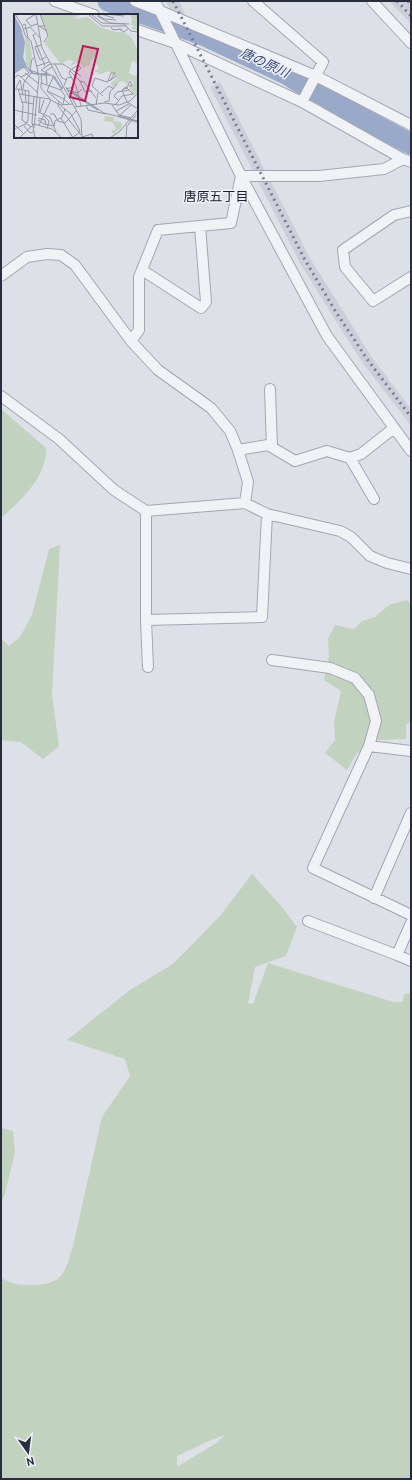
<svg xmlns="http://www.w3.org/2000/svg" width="412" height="1480" viewBox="0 0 412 1480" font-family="Overpass,'Noto Sans JP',sans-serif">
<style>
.built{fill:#cccfda}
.green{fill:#c1d2bf;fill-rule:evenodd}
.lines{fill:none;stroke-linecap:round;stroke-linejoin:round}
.river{stroke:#98a9c9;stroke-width:21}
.minor-casing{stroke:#a3a6b2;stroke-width:12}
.minor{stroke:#f1f2f6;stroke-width:10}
.rail{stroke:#777d92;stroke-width:3;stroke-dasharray:2 4;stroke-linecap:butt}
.labels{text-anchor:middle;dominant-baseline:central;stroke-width:3;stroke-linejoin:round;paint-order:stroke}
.water-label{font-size:13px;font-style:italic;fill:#314573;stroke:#eef0f5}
.neighbourhood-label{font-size:13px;fill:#191e30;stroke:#eef0f5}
.inset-river{fill:none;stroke:#98a9c9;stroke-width:2}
.inset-road{fill:none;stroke:#9598a4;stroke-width:1}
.view{fill:#c2185b;fill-opacity:0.15;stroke:#c2185b;stroke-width:2}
.inset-edge{fill:none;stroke:#272c3f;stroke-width:2}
</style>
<rect width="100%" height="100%" fill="#dee0e8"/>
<path class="built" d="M166,1H179L185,13L174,18Z
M389,1H411V24Z
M220,82L310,258L371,356L411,409V426L362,362L332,315L300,263L210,87Z"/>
<path class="green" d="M1,409L46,448C48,475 20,502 1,518Z
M60,545L52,695L59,746L43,759L21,742L1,740V638L9,646L20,637L32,615L49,549Z
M407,600L411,605V721L406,725V739L378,740L357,753L347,770L325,753L335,740L334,722L341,691L324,680L329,657L328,639L335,625L354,629L362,621L375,617L389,605Z
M252,874L282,907L297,927L286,956L255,967L248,1003L253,1004L268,963L393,1002H403L404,994L411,993V1479H1V1278C6,1280 11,1283 16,1284C30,1286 55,1287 63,1273C68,1265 70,1255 73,1246L102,1117L130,1076L125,1059L67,1040L130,990L173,964L220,916ZM225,1435L218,1442L177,1467V1456L209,1441Z
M1,1128L13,1131L15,1153L4,1197L1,1201Z"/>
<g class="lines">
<path class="river" d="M108,1L203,35L288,75C299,83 312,89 325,96C353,113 382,129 411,144"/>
<g class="minor-casing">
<path id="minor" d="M55,1L94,15
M135,1L158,10L316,76L411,125
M155,1L241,176L327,336L411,451
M253,1L323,62L302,102
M372,1L411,43
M137,30L175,43L302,102L403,159
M241,176H319L384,169L403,159L411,162
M411,211L394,215L343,250L345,267L373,301L411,277
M142,270L201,308L206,302L200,226
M1,276L27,257L47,254L61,255L75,265L131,341L158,370L211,408L230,431L238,450L248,482L245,503
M131,341L139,330V277L158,230L231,223L241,176
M270,389L272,447
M1,396L59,439L114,490L146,511L245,503L267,514L340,531L351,537L370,556L387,563L411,569
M238,450L268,445L295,461L327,451L350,458L361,454L394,428
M350,458L374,499
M146,511V620L148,667
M146,620L262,617L267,514
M272,660L330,668L355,678L369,695L376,721L369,746L313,868L411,915
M369,746L411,751
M374,898L411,813
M308,921L397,955L411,923
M397,955L411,961"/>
</g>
<use href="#minor" class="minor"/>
<path class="rail" d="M173,1L305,260L336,312L367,359L411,417
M397,1L411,16
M408,1L411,4"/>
</g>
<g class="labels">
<g class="water-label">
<text transform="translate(264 64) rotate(25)">唐の原川</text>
</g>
<g class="neighbourhood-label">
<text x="216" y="198">唐原五丁目</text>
</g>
</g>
<g transform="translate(14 14)">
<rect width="124" height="124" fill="#dee0e8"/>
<path d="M26,0H65L60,5L74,3L86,13L101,18H109L117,23L124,37V49L118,47L115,59L121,62L124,60V78L120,82L116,74L120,69L116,65L112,72V68L106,67L100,73L97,71V69L105,62H101L95,57L87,60L80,57L85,54L83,50L80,52L81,42L76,48L77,50L69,54L65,48L56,52L59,47L54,46L47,50L29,27L31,28L35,23ZM115,0H124V16L117,15L120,12L117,11L118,4ZM0,1L7,14L11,29L9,43L12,49L11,22L15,24L18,41L16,55L7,48ZM91,102L100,103L99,107L107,108L108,113L99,120L97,118L102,115L99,108L90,107Z" fill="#c1d2bf"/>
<path d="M0,1L7,14L11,29L9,43L13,53L20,59H32L37,62L18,60L11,53L0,60Z" fill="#98a9c9"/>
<path class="inset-river" d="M40,63L48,75M57,78L84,96M104,102L124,108"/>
<path class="inset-road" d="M1,0L8,11L11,21L17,27L25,63L20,114M22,0L12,6L17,12L23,10M22,0L28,34L67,105L68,124M26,0L34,22L30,28M74,0L88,12H113M77,0L88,9L110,10L117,17L124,18M87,0L100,4M91,0L110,2M84,1L90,5L102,6M83,2L96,9L115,10M9,11L11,10L14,24M30,12H25L33,17M97,13L99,16L108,15M10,15L16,13L26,24M105,15L110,18L115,14M21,20L19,21L31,52M27,31L21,33L26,46L32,43M20,44L18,45L16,56L24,59M41,50L48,64L53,66M23,52L35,48M57,55L55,59L62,72L67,92M58,55L64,51L67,54L64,57M56,57L66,67L71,78L78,77M11,59L25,70M7,63L24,79M0,64L4,61L7,63L15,59L9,52L8,54M42,64L27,56L36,50H49L67,62M66,67L70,68L82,84M94,67L97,59H101L96,67M27,69L47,76L49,73M28,69L27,61H32M33,70L32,57L38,53M50,72L53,64L58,63M52,73L63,93M2,74L6,66L9,81M0,75H4L9,91L8,106L17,113M9,75L10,68L17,59L24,60M52,75L60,73L56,77M110,75L113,74L116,67L118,72H115M11,76L12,89M47,76L51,82L49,90M53,76L64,79L68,75M33,77L50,85L55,90M33,77L49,91M33,77L40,61M58,78L90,99L124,107M87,79L95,72L100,75M5,80L35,85L46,91L59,90M119,80L112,73L108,76L113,88L124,95M89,82L78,72L81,64L93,68L103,62M20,83L18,108L21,124M104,86L100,82L103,78L115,76M45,87L44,92L67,121M8,88L20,90M90,88L95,87L96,78L103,70M102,90L108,82L119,80M72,91L74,96L92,100M82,91L84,79M98,91L105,101L117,104M47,92L57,100L65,115L66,118L58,124M61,93L90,89L105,91L116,87L124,79M0,96L23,101M102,97L115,90M24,98L36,103L42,118M25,98L26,84M26,98L30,86M36,100H40L44,107L51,109M106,101L117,91M30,102L35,107L33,115M24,104L31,106L32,111M47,104L59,124M24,106L30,110L40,112M51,109L62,97M0,110L9,119M25,111L37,86L27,74V69M114,111L122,101M10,112L16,119L19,118M40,112L41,107L48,103L51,95M0,115L12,110L14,106L15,77L4,75M68,123L78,120L79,124M5,124L20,110L38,115L48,124M96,124L106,117L124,96M112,124L113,111"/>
<path class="view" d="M69,32L84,35L71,87L56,83Z"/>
<rect width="124" height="124" class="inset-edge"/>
</g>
<rect width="412" height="1480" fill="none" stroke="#272c3f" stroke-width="4"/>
<g transform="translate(28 1452) rotate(166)" stroke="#eef0f5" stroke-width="3" paint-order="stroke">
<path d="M0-3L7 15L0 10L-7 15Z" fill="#272c3f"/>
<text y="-6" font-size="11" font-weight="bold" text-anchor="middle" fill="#272c3f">N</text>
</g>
</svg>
